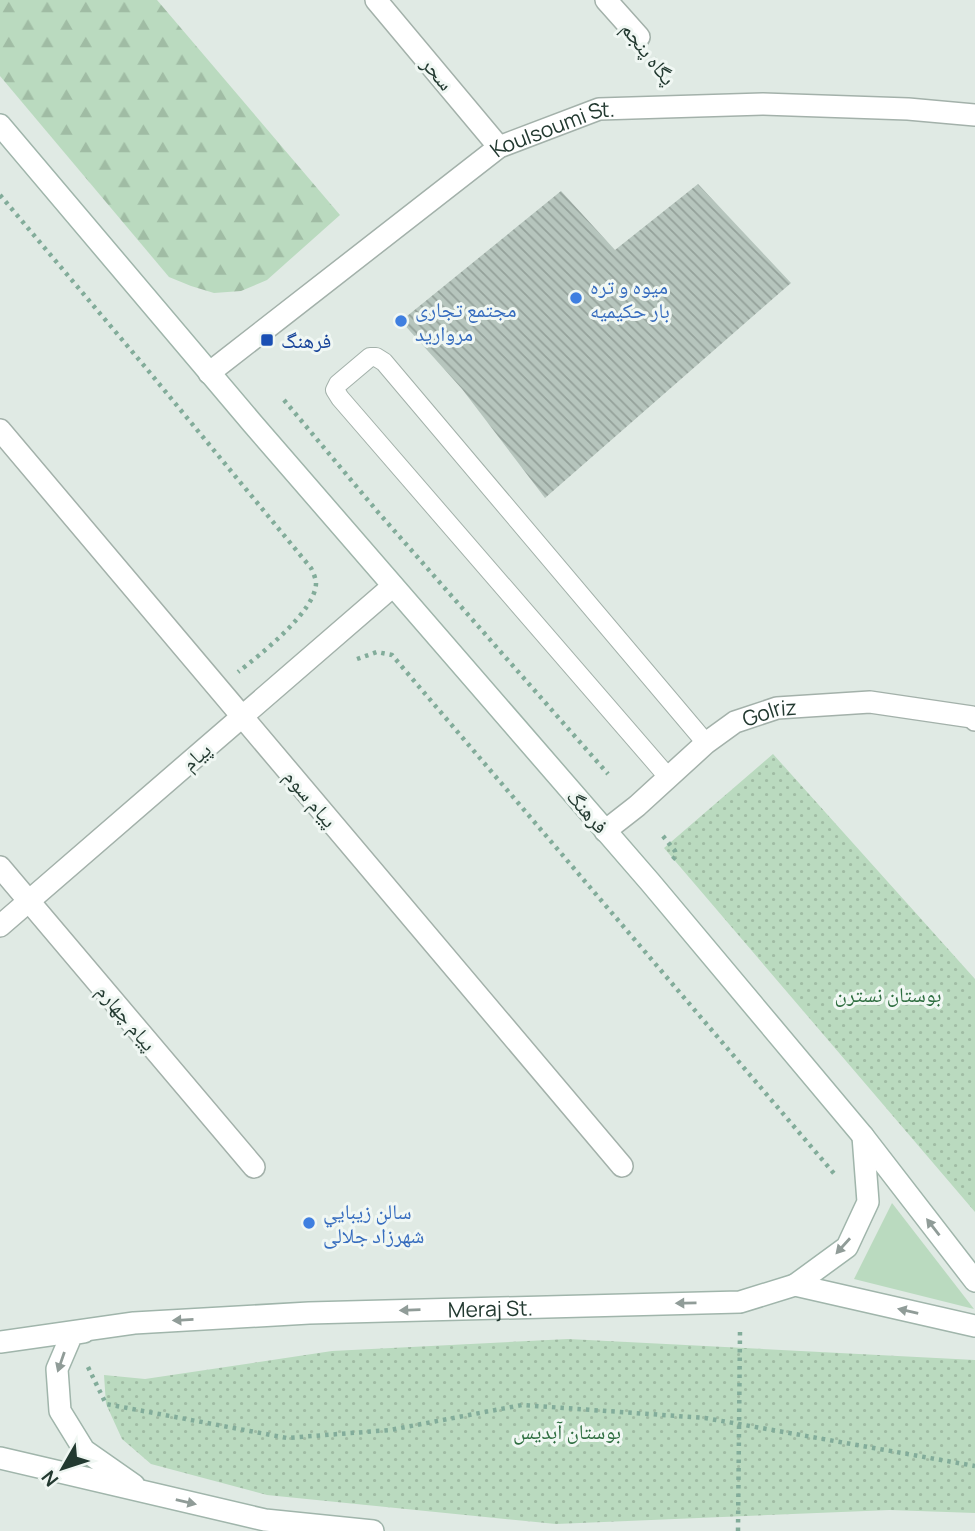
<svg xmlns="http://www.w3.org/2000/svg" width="975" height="1531" viewBox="0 0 975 1531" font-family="Manrope,'Noto Naskh Arabic',sans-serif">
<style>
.grass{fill:#badabf}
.forest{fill:url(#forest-firs)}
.park{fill:url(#park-dots)}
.building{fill:url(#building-back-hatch)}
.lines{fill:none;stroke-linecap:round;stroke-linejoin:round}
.service-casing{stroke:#a3b1aa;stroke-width:20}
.minor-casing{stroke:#a3b1aa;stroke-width:24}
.secondary-casing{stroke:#a0b5ab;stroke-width:24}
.path{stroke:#82ac9a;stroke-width:4.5;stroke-dasharray:3.5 5;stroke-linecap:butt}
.service{stroke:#fff;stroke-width:18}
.minor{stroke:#fff;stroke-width:21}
.secondary{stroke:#fff;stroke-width:21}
.oneway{fill:#909c98}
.shop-dot{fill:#3f7fe0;stroke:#f0f7f3;stroke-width:2.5}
.transit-dot{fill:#1a4fb4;stroke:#f0f7f3;stroke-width:2.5}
.labels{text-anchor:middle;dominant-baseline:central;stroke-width:6;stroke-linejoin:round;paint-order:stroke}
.street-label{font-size:21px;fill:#223930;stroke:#f0f7f3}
.shop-label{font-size:21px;fill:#366cbe;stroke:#f0f7f3;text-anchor:start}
.transit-label{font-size:21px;fill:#164399;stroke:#f0f7f3;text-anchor:start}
.park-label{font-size:21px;fill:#2e6e40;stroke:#f0f7f3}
</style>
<defs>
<pattern id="forest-firs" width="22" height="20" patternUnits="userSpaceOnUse" patternTransform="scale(1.75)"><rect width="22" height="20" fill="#badabf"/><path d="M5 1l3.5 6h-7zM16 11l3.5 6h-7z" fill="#a0bca4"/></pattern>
<pattern id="park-dots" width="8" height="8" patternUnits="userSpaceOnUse" patternTransform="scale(1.75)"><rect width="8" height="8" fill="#badabf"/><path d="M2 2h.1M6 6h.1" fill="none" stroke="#a0bca4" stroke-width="1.8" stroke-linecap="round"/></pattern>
<pattern id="building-back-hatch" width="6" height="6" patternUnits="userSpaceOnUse" patternTransform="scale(1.75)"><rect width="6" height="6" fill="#b6c5bd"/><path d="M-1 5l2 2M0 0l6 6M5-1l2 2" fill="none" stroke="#94a19a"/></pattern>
</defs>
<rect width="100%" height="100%" fill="#e0eae4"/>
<path class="grass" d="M892,1203L974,1309L854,1279Z"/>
<path class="forest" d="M0,0H157L340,215L267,280L241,291L214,293L191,286L169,277L0,76Z"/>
<path class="park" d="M773,754L975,979V1212L664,848Z
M568,1339L975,1360V1513L890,1510L556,1524L267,1495L151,1464L122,1439L106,1404L104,1375L145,1379L332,1351Z"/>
<path class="building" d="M698,184L791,283L545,498L462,389L401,321L561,191L615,250Z"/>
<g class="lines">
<g class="service-casing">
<path id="service" d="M668,777L340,398L335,390L338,384L370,357H376L384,362L706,743"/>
</g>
<g class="minor-casing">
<g id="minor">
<path d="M376,0L499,147"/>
<path d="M606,0L639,37"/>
<path id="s1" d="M209,373L499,147L599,109L763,104L908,109L975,115"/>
<path d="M0,430L622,1166"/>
<path id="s2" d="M605,831L637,806L706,743L735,722L777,708L870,702L972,717L975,720"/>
<path d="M0,867L254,1167"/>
<path d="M0,926L393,586"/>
</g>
</g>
<g class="secondary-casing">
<g id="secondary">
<path d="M0,125L253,424L650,882L863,1136L975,1281"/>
<path d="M795,1285L847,1247L868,1202L863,1136"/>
<path d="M84,1332L72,1334L57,1369L60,1411L84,1450L134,1485"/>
<path id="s3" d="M0,1342L134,1323L309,1313L740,1302L795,1285L975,1326"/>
<path d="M0,1458L265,1520L373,1531"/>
</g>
</g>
<path class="path" d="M654,58L669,79
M0,195L146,368L311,568C313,572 316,579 316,583C316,611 260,655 238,672
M284,400L377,511L608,774
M357,659L377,652L392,655L837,1177
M663,836L675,851L676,856L671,861
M88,1367L106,1404L287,1438L390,1430L522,1405L705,1418L975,1466
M738,1531L740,1331"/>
<use href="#service" class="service"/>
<use href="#minor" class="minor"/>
<use href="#secondary" class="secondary"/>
</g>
<defs><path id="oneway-solid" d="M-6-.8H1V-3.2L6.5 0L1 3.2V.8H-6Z" transform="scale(1.75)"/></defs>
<g class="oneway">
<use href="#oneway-solid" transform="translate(933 1227) rotate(-128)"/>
<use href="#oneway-solid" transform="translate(843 1246) rotate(132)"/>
<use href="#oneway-solid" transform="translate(686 1303) rotate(179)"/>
<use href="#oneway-solid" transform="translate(410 1310) rotate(178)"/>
<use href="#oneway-solid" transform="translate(908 1311) rotate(-167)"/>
<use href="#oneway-solid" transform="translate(183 1320) rotate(177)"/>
<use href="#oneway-solid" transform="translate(61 1362) rotate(109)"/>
<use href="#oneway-solid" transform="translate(186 1502) rotate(13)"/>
</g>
<g class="shop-dot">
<circle cx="576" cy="298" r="7"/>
<circle cx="401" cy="321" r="7"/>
<circle cx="309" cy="1223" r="7"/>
</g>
<rect class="transit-dot" x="260" y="333" width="14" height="14" rx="3.5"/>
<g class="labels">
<g class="street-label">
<text transform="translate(649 53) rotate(52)">پگاه پنجم</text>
<text transform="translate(438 73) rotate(50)">سحر</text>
<text stroke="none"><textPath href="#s1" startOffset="425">Koulsoumi St.</textPath></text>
<text stroke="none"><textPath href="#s2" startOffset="206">Golriz</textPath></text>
<text transform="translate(196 756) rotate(-41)">پیام</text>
<text transform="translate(311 798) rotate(50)">پیام سوم</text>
<text transform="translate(588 811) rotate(49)">فرهنگ</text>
<text transform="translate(127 1017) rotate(50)">پیام چهارم</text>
<text stroke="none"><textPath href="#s3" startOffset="492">Meraj St.</textPath></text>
</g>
<g class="shop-label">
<text x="590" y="286">میوه و تره<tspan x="590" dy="24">بار حکیمیه</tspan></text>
<text x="415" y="309">مجتمع تجاری<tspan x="415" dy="24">مروارید</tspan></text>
<text x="323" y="1211">سالن زيبايي<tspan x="323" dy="24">شهرزاد جلالى</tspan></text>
</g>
<g class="transit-label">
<text x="281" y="340">فرهنگ</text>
</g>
<g class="park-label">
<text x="888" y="994">بوستان نسترن</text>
<text x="567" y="1431">بوستان آبدیس</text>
</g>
</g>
<g transform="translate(63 1468) rotate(231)" stroke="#f0f7f3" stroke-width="5" paint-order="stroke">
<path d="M0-5L12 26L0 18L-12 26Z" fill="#223930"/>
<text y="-10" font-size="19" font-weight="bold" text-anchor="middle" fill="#223930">N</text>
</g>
</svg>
